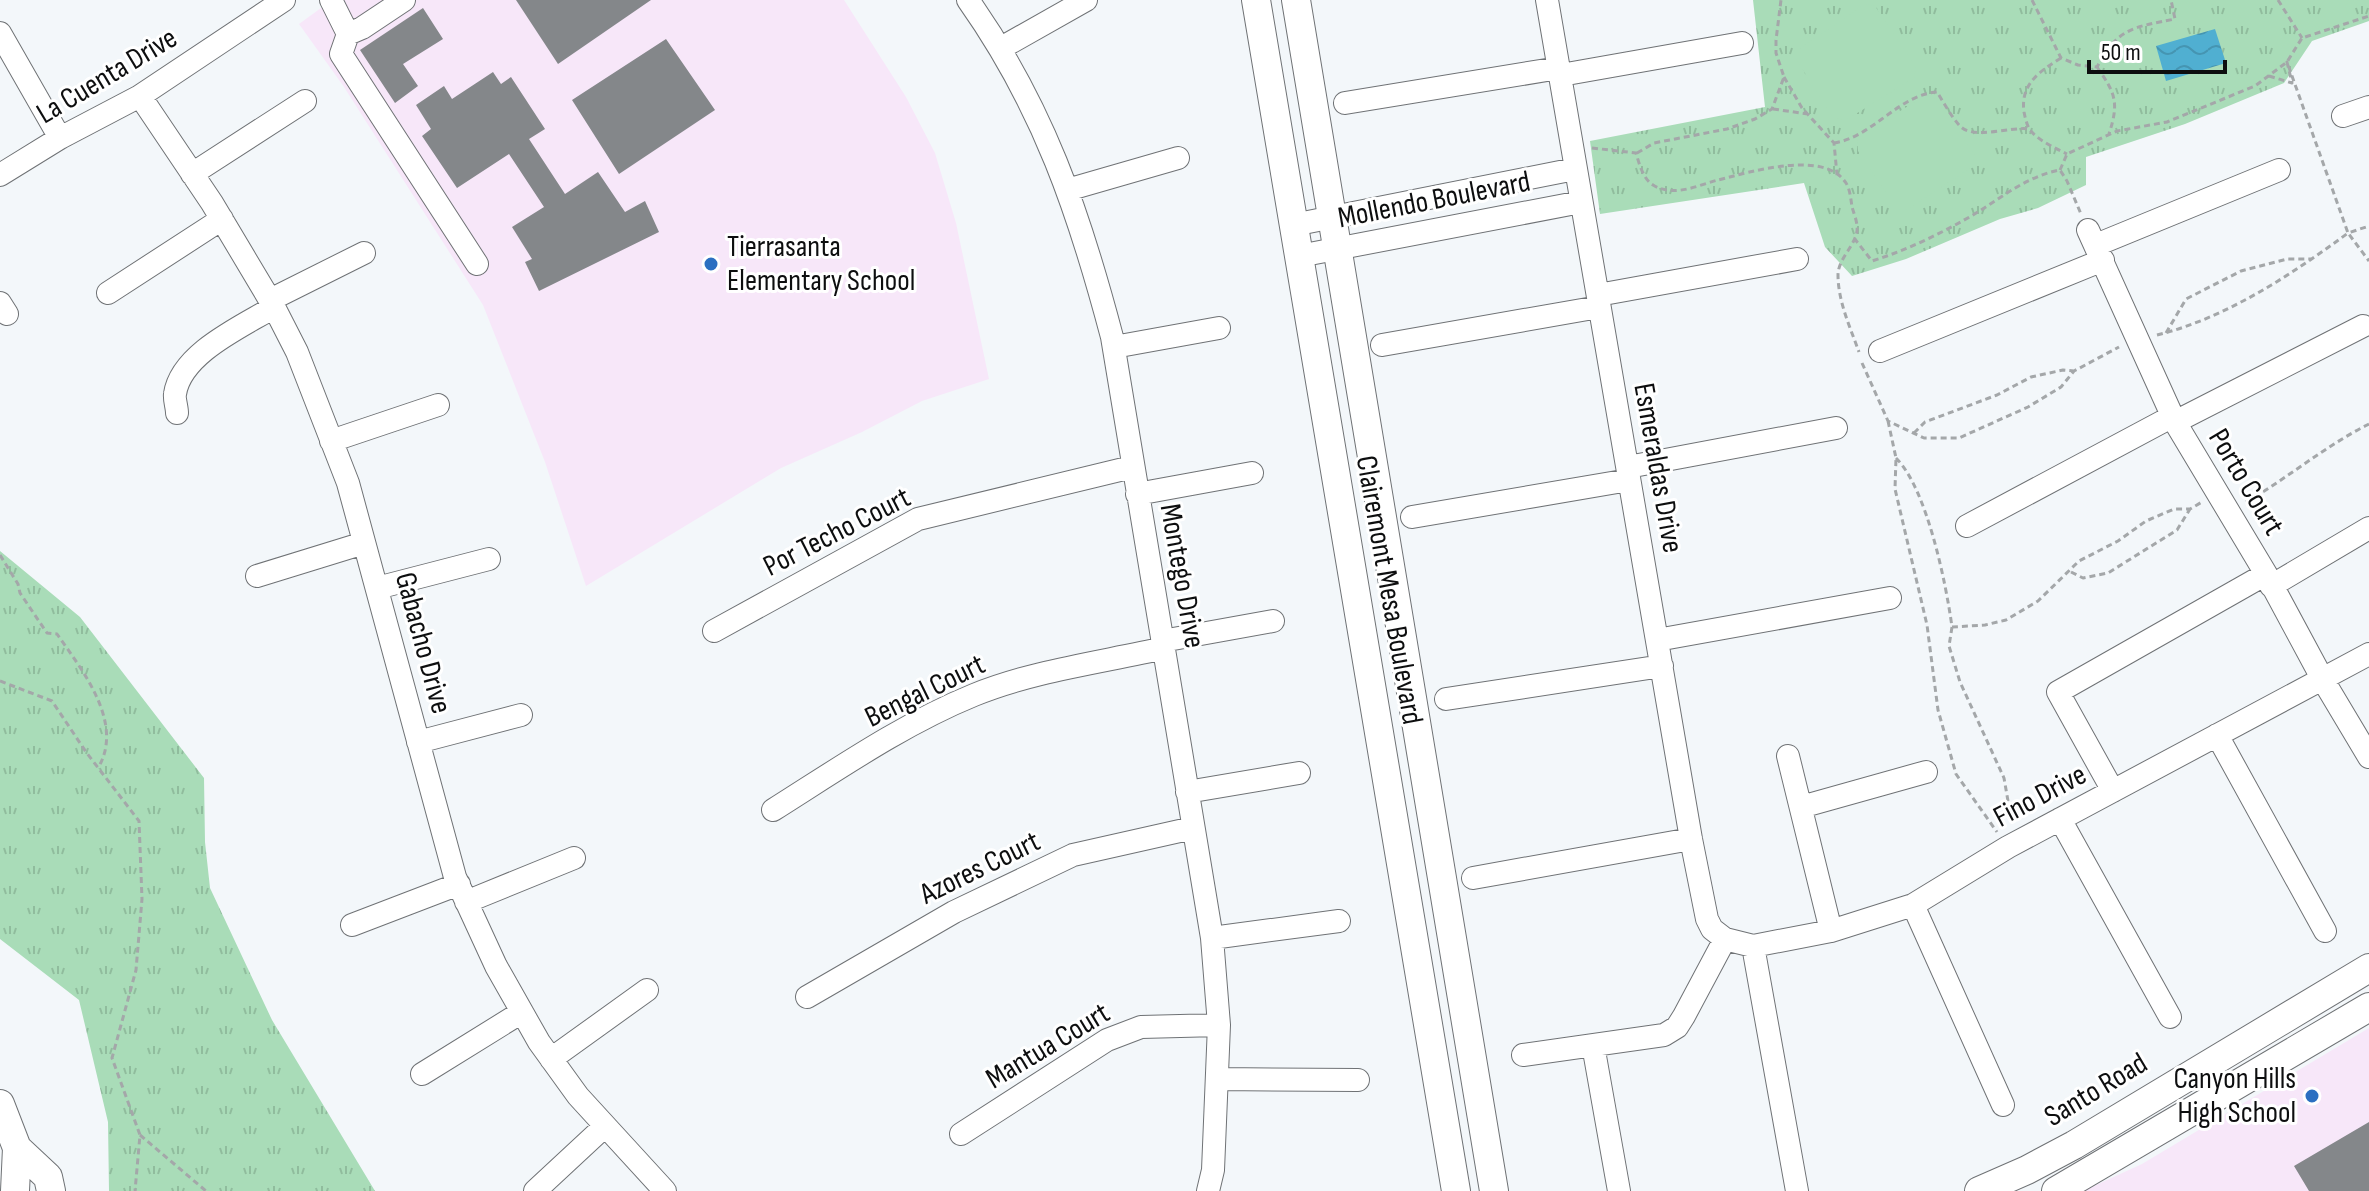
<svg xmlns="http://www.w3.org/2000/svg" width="2369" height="1191" viewBox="0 0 2369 1191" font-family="'Sofia Sans Condensed',sans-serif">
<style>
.education{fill:#f7e7f9}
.grass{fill:url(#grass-tufts)}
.garden{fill:#a9dcb8}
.water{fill:url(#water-waves)}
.building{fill:#84878a}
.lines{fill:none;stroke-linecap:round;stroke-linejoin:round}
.minor-casing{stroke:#6f7275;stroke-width:24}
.major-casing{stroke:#6f7275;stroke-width:30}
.path{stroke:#a4a7a9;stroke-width:3;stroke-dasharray:6 4;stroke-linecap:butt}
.minor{stroke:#fff;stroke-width:22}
.major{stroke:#fff;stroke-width:28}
.poi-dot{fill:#2b6fc1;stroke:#fff;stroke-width:3}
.labels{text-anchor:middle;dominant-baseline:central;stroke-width:6;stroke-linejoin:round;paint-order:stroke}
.street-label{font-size:30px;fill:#0d0e0f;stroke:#fff}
.poi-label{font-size:30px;fill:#0d0e0f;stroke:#fff;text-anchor:start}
</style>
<defs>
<pattern id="grass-tufts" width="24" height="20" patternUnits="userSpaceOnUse" patternTransform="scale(2)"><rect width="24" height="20" fill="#a9dcb8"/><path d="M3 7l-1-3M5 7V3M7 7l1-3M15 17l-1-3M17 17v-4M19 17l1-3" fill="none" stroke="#90bc9d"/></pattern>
<pattern id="water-waves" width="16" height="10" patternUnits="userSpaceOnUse" patternTransform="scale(2)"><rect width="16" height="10" fill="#50afd1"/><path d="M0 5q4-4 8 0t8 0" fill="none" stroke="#4595b2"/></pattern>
</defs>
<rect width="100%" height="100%" fill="#f3f7fa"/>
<path class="education" d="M332,0H844L906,97L935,153L956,223L989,379L922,401L862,432L781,468L586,586L545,462L483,305L344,87L299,24Z
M2369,1028V1191H2083L2142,1164Z"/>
<path class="grass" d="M1753,0H2369V21L2312,41L2284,83L2185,124L2086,157V185L2038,208L2000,219L1906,259L1852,276L1825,247L1804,183L1600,214L1590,141L1765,107Z
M0,551L80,617L204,778L205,842L210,888L272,1020L375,1191H109L108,1122L79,1000L0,939Z"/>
<path class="garden" d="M1865,4L1875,6L1916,67L1914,78L1846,120L1833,118L1796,59V51Z
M1924,96L1934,98L1975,155V165L1908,209L1898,210L1858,151L1857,138Z"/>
<path class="water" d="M2215,29L2226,63L2166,81L2156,46Z"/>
<path class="building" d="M516,0H651L558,64Z
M423,8L443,39L403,64L418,86L395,103L360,50Z
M666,39L715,110L619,174L572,100Z
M493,72L501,84L511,77L545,129L529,139L565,194L598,172L625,212L645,201L659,232L539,291L525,262L532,259L512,227L544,207L509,154L457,188L422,136L431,129L416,105L444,86L452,99Z
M2369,1122V1191H2309L2294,1166Z"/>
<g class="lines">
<g class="minor-casing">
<path id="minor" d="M331,0L348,34L362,28L404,0
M968,0C1043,106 1079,212 1112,337L1212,938L1219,1025L1213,1170L1208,1191
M1547,0L1691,839L1707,919L1712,929L1725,939L1753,946L1831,931L1913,905L2008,847L2369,654
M0,33L60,138
M348,34L341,54L477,264
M1001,48L1086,0
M1561,75L1742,43
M140,96L212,203L274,307L297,352L348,483L455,877L496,966L539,1042L578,1096L665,1191
M1345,103L1559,68
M2343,116L2369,107
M192,174L305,101
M0,175L60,138L140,96L284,0
M1067,190L1178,158
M1293,225L1575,169
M2088,230L2175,422L2266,574L2323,680L2369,757
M2096,245L2279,170
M1299,256L1581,202
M108,293L222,219
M1598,295L1797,259
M270,300L364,253
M0,303L7,314
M1382,345L1599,307
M1114,347L1219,328
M1880,351L2103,260
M177,413C177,407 174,399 175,394C181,353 243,326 274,307
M2175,422L2363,326
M331,441L438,405
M1628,467L1836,428
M1137,494L1252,473
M1412,517L1629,480
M1967,526L2173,416
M257,576L364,543
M2271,586L2369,528
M377,588L489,559
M714,631L918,519L1132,467
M1657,640L1890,598
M1162,641L1273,621
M1446,699L1662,666
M2217,735L2325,931
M418,742L521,715
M1788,756L1831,931
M2113,791L2058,692L2266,574
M1187,792L1299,773
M1801,807L1926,772
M773,810C838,769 903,724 974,695C1032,671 1103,662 1164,648
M2060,819L2170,1017
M1473,878L1691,839
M466,902L574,858
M1913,905L2003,1105
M352,925L459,884
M1212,938L1339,921
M1753,946L1797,1191
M807,997L954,912L1073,855L1193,828
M1593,1045L1619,1191
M1523,1055L1664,1035L1677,1027L1684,1016L1725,939
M551,1059L647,990
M422,1074L522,1012
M1217,1079L1358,1080
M961,1134L1107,1040L1141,1027L1219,1025
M535,1191L605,1126"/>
</g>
<g class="major-casing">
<path id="major" d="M1256,0L1456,1191
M1296,0L1494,1191
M0,1104L17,1148L15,1191
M17,1148L48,1177L51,1191
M1979,1191L2027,1170L2074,1145L2369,968
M2056,1191L2369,1007"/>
</g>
<path class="path" d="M2032,0L2061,58L2078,65L2097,67C2117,28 2134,27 2175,19L2171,0
M2278,0L2302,38
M2061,58C2040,71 2020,84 2024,112C2025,117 2027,126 2030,130C2039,141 2055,148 2067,154
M2097,67C2116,94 2119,103 2109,134
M2269,76L2292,83L2287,62L2348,233L2369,226
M1784,77L1802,108L1834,143L1837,175
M1773,109L1808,114
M1834,143C1873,137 1898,95 1937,92C1944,103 1951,116 1959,125C1972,141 2011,126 2029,129
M1592,148L1636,153C1639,163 1643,179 1653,185C1674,198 1698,185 1718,180C1750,172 1824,149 1846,183C1850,189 1851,200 1852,207C1854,214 1858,223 1857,231C1855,246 1838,259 1838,275C1838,301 1850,327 1859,352
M1637,153L1654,143L1727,129L1755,119L1772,109L1784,77L1776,53V40L1781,0
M2060,170L2067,154L2117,131L2167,122L2255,86L2287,62L2302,38L2369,16
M1854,238L1872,261C1907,250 1940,234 1973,215C2001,198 2027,176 2060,170L2067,181L2081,214
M2166,333L2186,299L2241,271L2287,259H2311
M2157,335C2226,318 2291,275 2348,233L2369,261
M1862,363L1888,421L1924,438H1959L2028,407L2061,387L2074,371L2119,347
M1888,421L1896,458L1895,489L1927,625L1938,710L1956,774L1997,832
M1914,433L1925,422L1997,395L2031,377L2063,370L2074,371
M1896,458C1927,489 1946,583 1952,627L1985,625L2006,620L2038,601L2079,561L2118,541L2146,521L2174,509H2190L2202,502
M2246,502C2288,478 2325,446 2369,424
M0,555L18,584L20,593L47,633L57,634C82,670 125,723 98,768
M2071,572L2083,578L2108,573L2177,530L2190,509
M1952,627L1949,646L1960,682L2004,778L2008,801L2016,822
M0,681L52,701L86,752L139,821L142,899L136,970L112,1058L140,1135L135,1191
M140,1135L206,1191"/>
<use href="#minor" class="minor"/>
<use href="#major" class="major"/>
</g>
<g class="poi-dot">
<circle cx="711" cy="264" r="8"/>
<circle cx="2312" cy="1096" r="8"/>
</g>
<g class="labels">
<g class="street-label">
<text transform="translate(107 76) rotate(-31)">La Cuenta Drive</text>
<text transform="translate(1434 200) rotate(-11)">Mollendo Boulevard</text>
<text transform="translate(1658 468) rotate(80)">Esmeraldas Drive</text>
<text transform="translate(2246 482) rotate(59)">Porto Court</text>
<text transform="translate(837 532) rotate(-27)">Por Techo Court</text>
<text transform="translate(1182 576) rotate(80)">Montego Drive</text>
<text transform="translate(1389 590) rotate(80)">Clairemont Mesa Boulevard</text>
<text transform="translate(423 643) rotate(75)">Gabacho Drive</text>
<text transform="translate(925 691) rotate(-26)">Bengal Court</text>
<text transform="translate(2040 796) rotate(-28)">Fino Drive</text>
<text transform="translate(980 868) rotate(-26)">Azores Court</text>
<text transform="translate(1048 1046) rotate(-31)">Mantua Court</text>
<text transform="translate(2096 1090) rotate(-31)">Santo Road</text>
</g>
<g class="poi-label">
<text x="727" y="247">Tierrasanta<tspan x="727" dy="34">Elementary School</tspan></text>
<text x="2296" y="1079" text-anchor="end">Canyon Hills<tspan x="2296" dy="34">High School</tspan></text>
</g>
</g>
<path d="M2089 60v12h136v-12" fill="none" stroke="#0d0e0f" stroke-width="4"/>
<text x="2101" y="60" font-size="24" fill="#0d0e0f" stroke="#ffffff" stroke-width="6" paint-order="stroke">50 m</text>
</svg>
